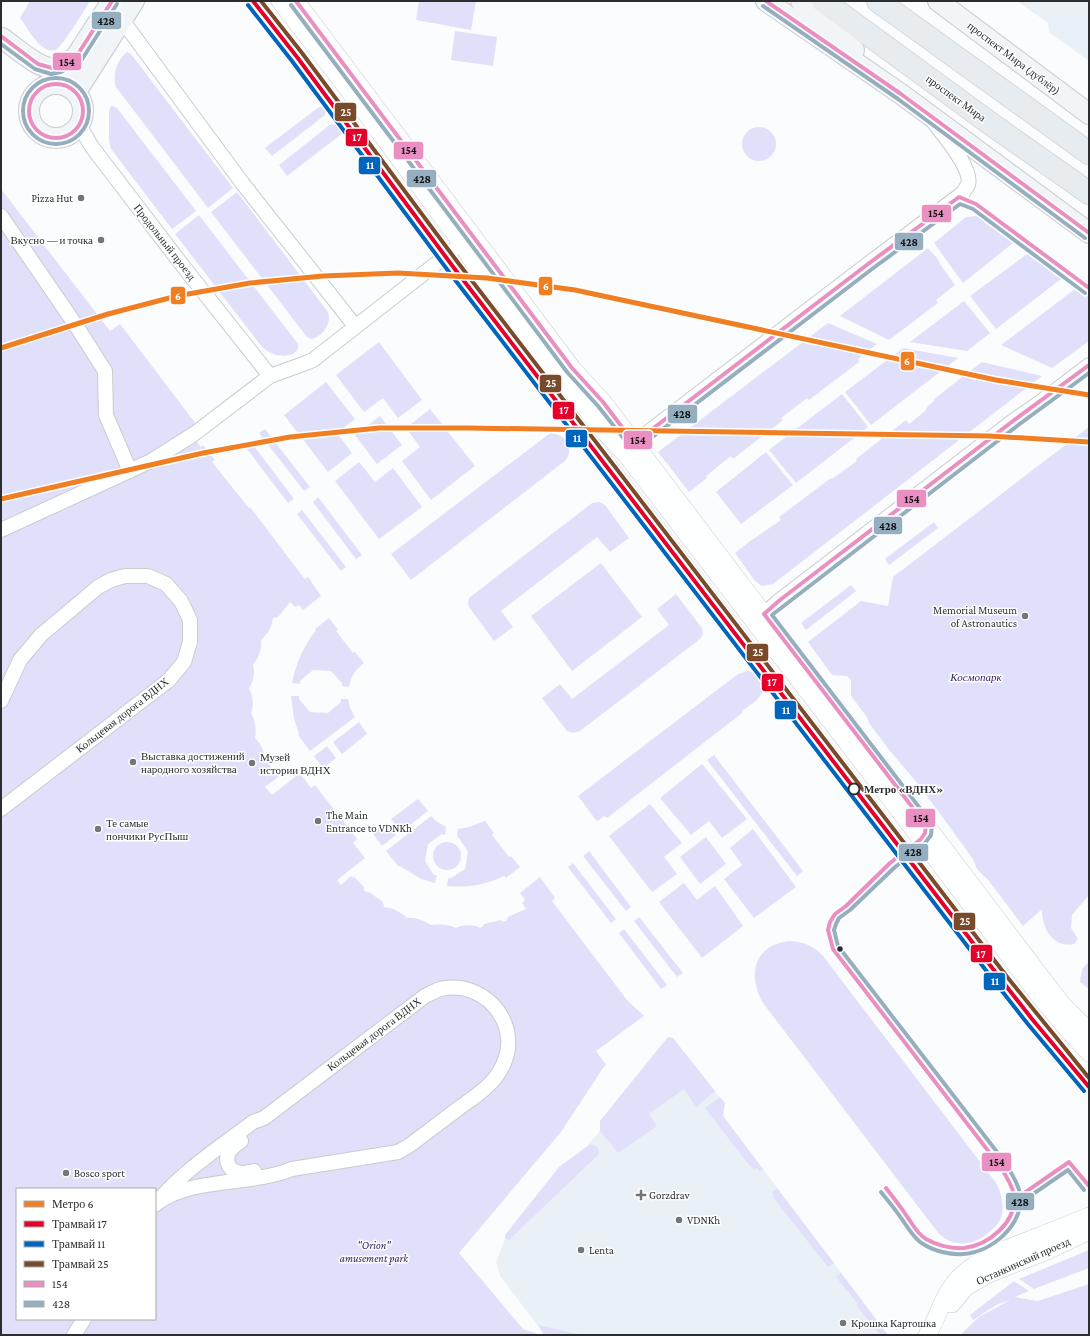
<svg xmlns="http://www.w3.org/2000/svg" width="1090" height="1336" viewBox="0 0 1090 1336" font-family="'Crimson Pro',serif">
<style>
.built{fill:#e9f0f6}
.green{fill:#e1e0fa;fill-rule:evenodd}
.lines{fill:none;stroke-linecap:round;stroke-linejoin:round}
.minor-casing{stroke:#c9cbce;stroke-width:16}
.tertiary-casing{stroke:#c9cbce;stroke-width:18}
.secondary-casing{stroke:#c9cbce;stroke-width:22}
.primary-casing{stroke:#d7d9da;stroke-width:24}
.minor{stroke:#feffff;stroke-width:14}
.tertiary{stroke:#feffff;stroke-width:17}
.secondary{stroke:#f2f5f7;stroke-width:20}
.primary{stroke:#e6ecef;stroke-width:22}
.bus-1-casing{stroke:#fff;stroke-width:7}
.bus-2-casing{stroke:#fff;stroke-width:7}
.bus-1{stroke:#ea8fc2;stroke-width:4}
.bus-2{stroke:#95afc1;stroke-width:4}
.tram-1-casing{stroke:#fff;stroke-width:7}
.tram-2-casing{stroke:#fff;stroke-width:7}
.tram-3-casing{stroke:#fff;stroke-width:7}
.tram-1{stroke:#e4002b;stroke-width:4}
.tram-2{stroke:#0065bd;stroke-width:4}
.tram-3{stroke:#7a4b2a;stroke-width:4}
.metro-1-casing{stroke:#fff;stroke-width:8}
.metro-1{stroke:#f07e23;stroke-width:5}
.poi-dot{fill:#737678;stroke:#fff;stroke-width:1.5}
.stop-dot{fill:#fff;stroke:#2b2e30;stroke-width:2}
.bus-dot{fill:#2b2e30;stroke:#fff;stroke-width:1.5}
.labels{text-anchor:middle;dominant-baseline:central;stroke-width:3;stroke-linejoin:round;paint-order:stroke}
.street-label{font-size:11px;fill:#2b2e30;stroke:#fff}
.poi-label{font-size:11px;fill:#2b2e30;stroke:#fff;text-anchor:start}
.park-label{font-size:11px;font-style:italic;fill:#2f1a68;stroke:#fff}
.stop-label{font-size:11px;font-weight:bold;fill:#2b2e30;stroke:#fff;text-anchor:start}
.line-badge{stroke:#fff;stroke-width:1.5}
.badge-label{font-size:11px;text-anchor:middle;font-weight:bold;fill:#fff}
.pale-badge-label{font-size:11px;text-anchor:middle;font-weight:bold;fill:#111}
</style>
<rect width="100%" height="100%" fill="#fafcfe"/>
<path class="built" d="M247,1H264L445,237L436,252V249Z
M1017,1H1089V61L1049,32L1048,23Z
M449,268L468,269L595,432L1059,1039L1089,1074V1093L1000,984L584,441Z
M668,1037L673,1038L724,1103L723,1116L888,1335H545L500,1276L496,1262L505,1239L506,1240L589,1145L586,1147L600,1131V1121Z"/>
<path class="green" d="M30,1H90C85,9 62,48 55,50C52,51 46,50 43,47C34,41 27,27 20,18Z
M419,1H476L471,30L416,20Z
M455,31L497,37L493,66L451,60Z
M127,52L131,54L233,188L208,208L116,87C112,75 117,59 127,52Z
M111,106H113L117,108L196,211L172,229L111,149L109,141V111Z
M319,107H323L326,111L325,115L272,156L265,148Z
M331,124L336,125L343,133L287,176L279,165Z
M742 144a17 17 0 1 1 34 0a17 17 0 1 1-34 0Z
M1,189L110,331L120,324L196,424L187,431L201,447L203,445L215,460L212,462L249,508L250,507L304,578L305,579L308,577L321,596L303,610L299,605L295,607L290,602L278,617L273,618C271,629 269,632 261,640C262,648 259,658 253,664C255,674 254,680 249,689C253,695 254,707 251,713C255,721 257,730 255,738C262,745 265,754 266,762L269,764L278,777L265,787L272,795L300,773L311,788L315,785L357,839L353,843L365,858L337,880L341,885L351,876L353,878L354,877L364,887V891L367,892H369L383,902L384,907C393,908 401,912 407,918C414,917 426,921 430,925C438,924 449,924 456,928C462,925 474,924 480,928L482,927L484,924L501,920L503,922L506,921L508,917L526,909L522,903L525,900L520,893L540,877L555,898L552,901L627,1000L644,1016L596,1051L606,1065L603,1068L561,1132L459,1253L523,1329L541,1335H1ZM17,1189H155V1319H17Z
M237,192L328,312C332,323 323,337 311,339L307,337L211,212Z
M984,210H987C990,215 987,219 984,222L1013,243L963,283L934,243L966,217L975,216Z
M199,215L298,344C300,357 281,357 273,354C269,352 265,350 262,347L175,234Z
M928,248L937,258L940,264L955,285L936,300L938,303L889,340L840,316Z
M1027,254L1061,279L996,329L970,296Z
M1087,288H1089L1088,299L1089,300V341L1052,368L1001,345L1075,289L1080,293Z
M964,301L990,333L967,351L910,342Z
M828,323L877,344L858,359L859,362L809,400L807,398L781,418L783,420L733,459L731,456L706,476L707,478L689,492L658,452Z
M379,342L422,400L398,418L383,398L364,412L336,375Z
M903,348L958,358L871,425L845,392Z
M982,362L1042,376L773,584L762,586L755,581L735,553L749,542L781,520L779,517L831,478L832,479L857,461L856,459L906,420L909,424L925,411L928,406L934,401V399Z
M326,382L355,419L337,433L352,453L328,472L284,415Z
M842,394L868,427L796,483L769,450Z
M430,409L475,466L431,500L402,461L420,447L406,428Z
M380,416L402,445L377,464L355,435Z
M1089,427V895L1072,915L1071,928L1078,939L1074,944C1052,948 1042,928 1042,909L1023,926L989,881L977,869L973,859L919,785L890,751L869,723L867,717L851,696V680L847,676L832,675L808,642L861,601L888,606L893,577Z
M265,429L310,487L304,491L259,433Z
M549,434C564,432 575,447 566,460L411,580L391,554Z
M250,441L294,499L288,503L244,445Z
M766,452L793,485L741,524L716,492Z
M359,462L375,482L393,468L422,507L379,539L335,481Z
M318,497L362,555L356,559L313,502Z
M599,502L605,505L629,538L610,552L597,537L501,611L513,627L494,641L469,607L468,603L469,598L592,503Z
M302,510L346,567L341,571L297,514Z
M934,522L938,528L889,565L885,559Z
M601,563L642,617L572,671L531,616Z
M851,585L856,591L806,630L801,623Z
M676,594L702,628L703,634L700,639L580,731L573,733L567,731L542,698L560,684L572,699L669,625L657,609Z
M329,618L338,630L336,631L353,653L355,652L364,663C355,670 351,676 349,687L342,686V683L331,671L313,670L300,681V684L292,683C296,663 303,647 316,630L315,629Z
M748,671C754,672 758,675 761,680C768,695 753,703 743,710L742,713L607,818L604,816L598,821L596,820L578,796L738,674Z
M291,696H299V699L310,712L328,713L341,702V699H348L350,708L355,717L310,751L298,735L299,734L294,719Z
M359,722L367,734L342,754L333,742Z
M327,746L336,758L323,768L314,756Z
M714,755L803,871L797,876L707,760Z
M702,764L747,819L722,838L709,821L691,835L660,798Z
M418,799L428,811L401,832L391,819Z
M650,804L682,843L664,857L677,874L652,892L609,836Z
M431,816L436,821L446,827L445,835L442,834L428,844L425,861L434,875H437L435,883L421,879L400,866L399,867L386,851Z
M485,821L494,833L492,835L509,857L511,856L520,867L506,878L504,876C485,885 467,888 447,886L448,878H451L465,869L468,852L459,838L457,837L458,829L469,827Z
M387,823L396,835L382,846L373,834Z
M753,829L796,887L754,918L724,879L742,865L730,848Z
M706,837L726,864L700,884L680,857Z
M433 856a14 14 0 1 1 28 0a14 14 0 1 1-28 0Z
M589,851L631,907L626,911L583,856Z
M573,863L616,919L611,923L568,867Z
M684,883L697,900L715,886L743,926L702,958L659,902Z
M639,917L683,973L677,977L634,921Z
M624,929L667,985L661,989L619,933Z
M789,941C804,942 813,945 823,956L997,1184C1001,1194 1004,1203 1002,1214C1000,1223 994,1228 987,1234C973,1245 954,1248 939,1234L763,1003C747,975 754,945 789,941Z
M1089,961V989L1080,982L1082,969Z
M668,1037L673,1038L715,1091L696,1107L684,1089L649,1114L657,1126L618,1153L600,1131V1121Z
M720,1097L725,1103L723,1116L763,1169L760,1171L757,1168L754,1170L750,1165H749L705,1108Z
M589,1145C595,1144 599,1147 599,1154L509,1240L505,1239V1235L559,1167Z
M777,1188L834,1263L828,1267L772,1196L774,1195L772,1192Z
M1089,1250V1268L1034,1289L1019,1279Z
M841,1273L888,1335H880L856,1305L858,1304L836,1277Z
M1014,1281L1029,1291L1015,1297L1038,1301L1089,1284V1335H960L979,1317L1010,1300L998,1304L973,1320L970,1315Z
M538,1325L582,1335H544Z"/>
<g class="lines">
<g class="minor-casing">
<path id="minor" d="M119,12L122,20L243,184L355,326
M79,125L92,147L179,261L270,376
M1,216L75,324L105,371L106,415L130,471
M634,443L868,264L963,193C964,190 967,187 968,185C973,169 945,137 935,124
M1,530L151,461L194,434L270,376L306,363L313,360L469,238
M764,614L780,600L1013,421L1039,403L1089,365
M1,701L20,660L41,635L98,587L111,580L125,576H148L166,584L181,601L190,620V642L184,662L169,680L1,809
M241,1141C237,1144 232,1147 229,1152C224,1162 230,1172 241,1173C245,1173 250,1172 254,1171
M155,1205C180,1173 220,1147 253,1122L264,1118L425,996C431,993 438,989 445,988C489,982 524,1029 501,1069C492,1086 474,1097 459,1108C443,1120 426,1133 410,1145L398,1152L292,1169C250,1186 193,1177 157,1203
M74,1335L84,1319"/>
</g>
<g class="tertiary-casing">
<path id="tertiary" d="M280,1L350,92L462,244L481,275L601,428L627,456L921,839L1037,993L1067,1029L1089,1053
M296,1L572,368L603,402L782,638L926,825L1048,986L1062,1004L1089,1031
M952,1304L965,1288L986,1275L1047,1251L1089,1231
M927,1335C937,1320 941,1301 952,1286C971,1260 1001,1251 1029,1240C1049,1232 1069,1224 1089,1216"/>
</g>
<g class="secondary-casing">
<path id="secondary" d="M766,1L901,94L1089,233
M801,1L854,50
M938,1L1089,114
M2,38C14,46 38,69 53,68C61,67 69,61 76,57
M59,83L112,1
M29 111a27 27 0 1 1 54 0a27 27 0 1 1-54 0Z
M76,92L134,1"/>
</g>
<g class="primary-casing">
<path id="primary" d="M823,1L991,124L1089,193
M878,1L1089,153"/>
</g>
<use href="#minor" class="minor"/>
<use href="#tertiary" class="tertiary"/>
<use href="#secondary" class="secondary"/>
<use href="#primary" class="primary"/>
<g class="bus-1-casing">
<path id="bus-1" d="M296,1L572,368L603,402L634,443L868,264L959,197L976,204L1089,288
M766,1L901,94L1089,233
M1,36L38,64L52,68L59,66L76,57L112,1
M29 111a27 27 0 1 1 54 0a27 27 0 1 1-54 0Z
M886,1188C893,1197 900,1206 906,1215C912,1223 917,1234 926,1239C936,1245 951,1249 964,1248C989,1245 1017,1222 1014,1195C1012,1184 1005,1174 999,1165L833,949L828,930L830,922L835,914L846,906L890,863L921,839L925,833L926,825L764,614L780,600L1013,421L1089,365
M1014,1200L1069,1162L1089,1186"/>
</g>
<g class="bus-2-casing">
<path id="bus-2" d="M291,5L567,372L598,406L632,449L638,448L872,269L960,204L973,209L1085,293
M763,6L898,99L1085,238
M1,44L35,69L51,74L61,72L81,61L117,4
M23 111a33 33 0 1 1 66 0a33 33 0 1 1-66 0Z
M881,1192C888,1201 895,1209 901,1218C908,1227 913,1238 923,1244C934,1251 950,1255 963,1254C992,1252 1024,1225 1020,1194C1018,1182 1010,1171 1004,1161L838,946L834,930L836,924L839,918L850,910L894,868L925,843L931,835L932,824L772,615L1017,426L1089,373
M1017,1205L1068,1170L1084,1190"/>
</g>
<use href="#bus-1" class="bus-1"/>
<use href="#bus-2" class="bus-2"/>
<g class="tram-1-casing">
<path id="tram-1" d="M253,1L297,57L454,268L1003,982L1032,1019L1089,1087"/>
</g>
<g class="tram-2-casing">
<path id="tram-2" d="M248,5L292,61L449,272L998,986L1027,1023L1084,1091"/>
</g>
<g class="tram-3-casing">
<path id="tram-3" d="M261,1L302,53L459,264L1008,978L1089,1078"/>
</g>
<use href="#tram-1" class="tram-1"/>
<use href="#tram-2" class="tram-2"/>
<use href="#tram-3" class="tram-3"/>
<g class="metro-1-casing">
<path id="metro-1" d="M1,348L108,314L177,296L250,283L323,276L398,273L487,278L575,290L996,380L1089,395
M1,499L203,453L290,437L379,428H468L989,436L1089,442"/>
</g>
<use href="#metro-1" class="metro-1"/>
</g>
<g class="poi-dot">
<circle cx="81" cy="198" r="4"/>
<circle cx="101" cy="240" r="4"/>
<circle cx="1025" cy="616" r="4"/>
<circle cx="133" cy="762" r="4"/>
<circle cx="252" cy="763" r="4"/>
<circle cx="318" cy="821" r="4"/>
<circle cx="98" cy="829" r="4"/>
<circle cx="66" cy="1173" r="4"/>
<path d="M639 1189h4v4h4v4h-4v4h-4v-4h-4v-4h4z"/>
<circle cx="679" cy="1220" r="4"/>
<circle cx="581" cy="1250" r="4"/>
<circle cx="843" cy="1323" r="4"/>
</g>
<circle class="stop-dot" cx="854" cy="789" r="5.5"/>
<circle class="bus-dot" cx="840" cy="949" r="3.5"/>
<g class="labels">
<g class="street-label">
<text transform="translate(1014 58) rotate(37)">проспект Мира (дублёр)</text>
<text transform="translate(956 98) rotate(36)">проспект Мира</text>
<text transform="translate(165 242) rotate(52)">Продольный проезд</text>
<text transform="translate(122 715) rotate(-38)">Кольцевая дорога ВДНХ</text>
<text transform="translate(374 1034) rotate(-37)">Кольцевая дорога ВДНХ</text>
<text transform="translate(1023 1261) rotate(-24)">Останкинский проезд</text>
</g>
<g class="poi-label">
<text x="73" y="198" text-anchor="end">Pizza Hut</text>
<text x="93" y="240" text-anchor="end">Вкусно — и точка</text>
<text x="1017" y="610" text-anchor="end">Memorial Museum<tspan x="1017" dy="13">of Astronautics</tspan></text>
<text x="141" y="756">Выставка достижений<tspan x="141" dy="13">народного хозяйства</tspan></text>
<text x="260" y="757">Музей<tspan x="260" dy="13">истории ВДНХ</tspan></text>
<text x="326" y="815">The Main<tspan x="326" dy="13">Entrance to VDNKh</tspan></text>
<text x="106" y="823">Те самые<tspan x="106" dy="13">пончики РусПыш</tspan></text>
<text x="74" y="1173">Bosco sport</text>
<text x="649" y="1195">Gorzdrav</text>
<text x="687" y="1220">VDNKh</text>
<text x="589" y="1250">Lenta</text>
<text x="851" y="1323">Крошка Картошка</text>
</g>
<g class="park-label">
<text x="976" y="677">Космопарк</text>
<text x="374" y="1245">"Orion"<tspan x="374" dy="13">amusement park</tspan></text>
</g>
<g class="stop-label">
<text x="864" y="789">Метро «ВДНХ»</text>
</g>
</g>
<g class="line-badge">
<rect x="91" y="11" width="31" height="19" rx="4" fill="#95afc1"/>
<rect x="52" y="52" width="30" height="19" rx="4" fill="#ea8fc2"/>
<rect x="334" y="102" width="23" height="20" rx="4" fill="#7a4b2a"/>
<rect x="345" y="128" width="23" height="19" rx="4" fill="#e4002b"/>
<rect x="393" y="141" width="31" height="19" rx="4" fill="#ea8fc2"/>
<rect x="358" y="156" width="23" height="19" rx="4" fill="#0065bd"/>
<rect x="406" y="169" width="31" height="19" rx="4" fill="#95afc1"/>
<rect x="921" y="204" width="31" height="19" rx="4" fill="#ea8fc2"/>
<rect x="894" y="232" width="30" height="19" rx="4" fill="#95afc1"/>
<rect x="538" y="276" width="15" height="20" rx="4" fill="#f07e23"/>
<rect x="170" y="286" width="16" height="19" rx="4" fill="#f07e23"/>
<rect x="900" y="351" width="15" height="20" rx="4" fill="#f07e23"/>
<rect x="539" y="374" width="23" height="19" rx="4" fill="#7a4b2a"/>
<rect x="552" y="401" width="23" height="19" rx="4" fill="#e4002b"/>
<rect x="667" y="404" width="31" height="20" rx="4" fill="#95afc1"/>
<rect x="565" y="429" width="23" height="19" rx="4" fill="#0065bd"/>
<rect x="623" y="430" width="30" height="20" rx="4" fill="#ea8fc2"/>
<rect x="896" y="489" width="31" height="19" rx="4" fill="#ea8fc2"/>
<rect x="873" y="516" width="30" height="19" rx="4" fill="#95afc1"/>
<rect x="746" y="643" width="23" height="19" rx="4" fill="#7a4b2a"/>
<rect x="761" y="673" width="23" height="19" rx="4" fill="#e4002b"/>
<rect x="774" y="700" width="23" height="20" rx="4" fill="#0065bd"/>
<rect x="905" y="808" width="31" height="20" rx="4" fill="#ea8fc2"/>
<rect x="898" y="843" width="31" height="19" rx="4" fill="#95afc1"/>
<rect x="953" y="912" width="23" height="19" rx="4" fill="#7a4b2a"/>
<rect x="970" y="944" width="23" height="19" rx="4" fill="#e4002b"/>
<rect x="983" y="972" width="23" height="19" rx="4" fill="#0065bd"/>
<rect x="981" y="1152" width="31" height="20" rx="4" fill="#ea8fc2"/>
<rect x="1005" y="1192" width="30" height="19" rx="4" fill="#95afc1"/>
</g>
<g class="badge-label">
<text x="346" y="116">25</text>
<text x="357" y="141">17</text>
<text x="370" y="169">11</text>
<text x="546" y="290">6</text>
<text x="178" y="300">6</text>
<text x="907" y="365">6</text>
<text x="551" y="387">25</text>
<text x="564" y="414">17</text>
<text x="577" y="442">11</text>
<text x="758" y="656">25</text>
<text x="772" y="686">17</text>
<text x="786" y="714">11</text>
<text x="965" y="925">25</text>
<text x="981" y="958">17</text>
<text x="995" y="985">11</text>
</g>
<g class="pale-badge-label">
<text x="106" y="25">428</text>
<text x="67" y="66">154</text>
<text x="409" y="154">154</text>
<text x="422" y="183">428</text>
<text x="936" y="217">154</text>
<text x="909" y="246">428</text>
<text x="682" y="418">428</text>
<text x="638" y="444">154</text>
<text x="912" y="503">154</text>
<text x="888" y="530">428</text>
<text x="921" y="822">154</text>
<text x="913" y="856">428</text>
<text x="997" y="1166">154</text>
<text x="1020" y="1206">428</text>
</g>
<rect width="1090" height="1336" fill="none" stroke="#2b2e30" stroke-width="4"/>
<rect x="16" y="1188" width="140" height="132" fill="#ffffff" stroke="#aaabac"/>
<rect x="24" y="1201" width="20" height="6" fill="#f07e23" stroke="#aaabac"/>
<text x="52" y="1208" font-size="12" fill="#2b2e30">Метро 6</text>
<rect x="24" y="1221" width="20" height="6" fill="#e4002b" stroke="#aaabac"/>
<text x="52" y="1228" font-size="12" fill="#2b2e30">Трамвай 17</text>
<rect x="24" y="1241" width="20" height="6" fill="#0065bd" stroke="#aaabac"/>
<text x="52" y="1248" font-size="12" fill="#2b2e30">Трамвай 11</text>
<rect x="24" y="1261" width="20" height="6" fill="#7a4b2a" stroke="#aaabac"/>
<text x="52" y="1268" font-size="12" fill="#2b2e30">Трамвай 25</text>
<rect x="24" y="1281" width="20" height="6" fill="#ea8fc2" stroke="#aaabac"/>
<text x="52" y="1288" font-size="12" fill="#2b2e30">154</text>
<rect x="24" y="1301" width="20" height="6" fill="#95afc1" stroke="#aaabac"/>
<text x="52" y="1308" font-size="12" fill="#2b2e30">428</text>
</svg>
